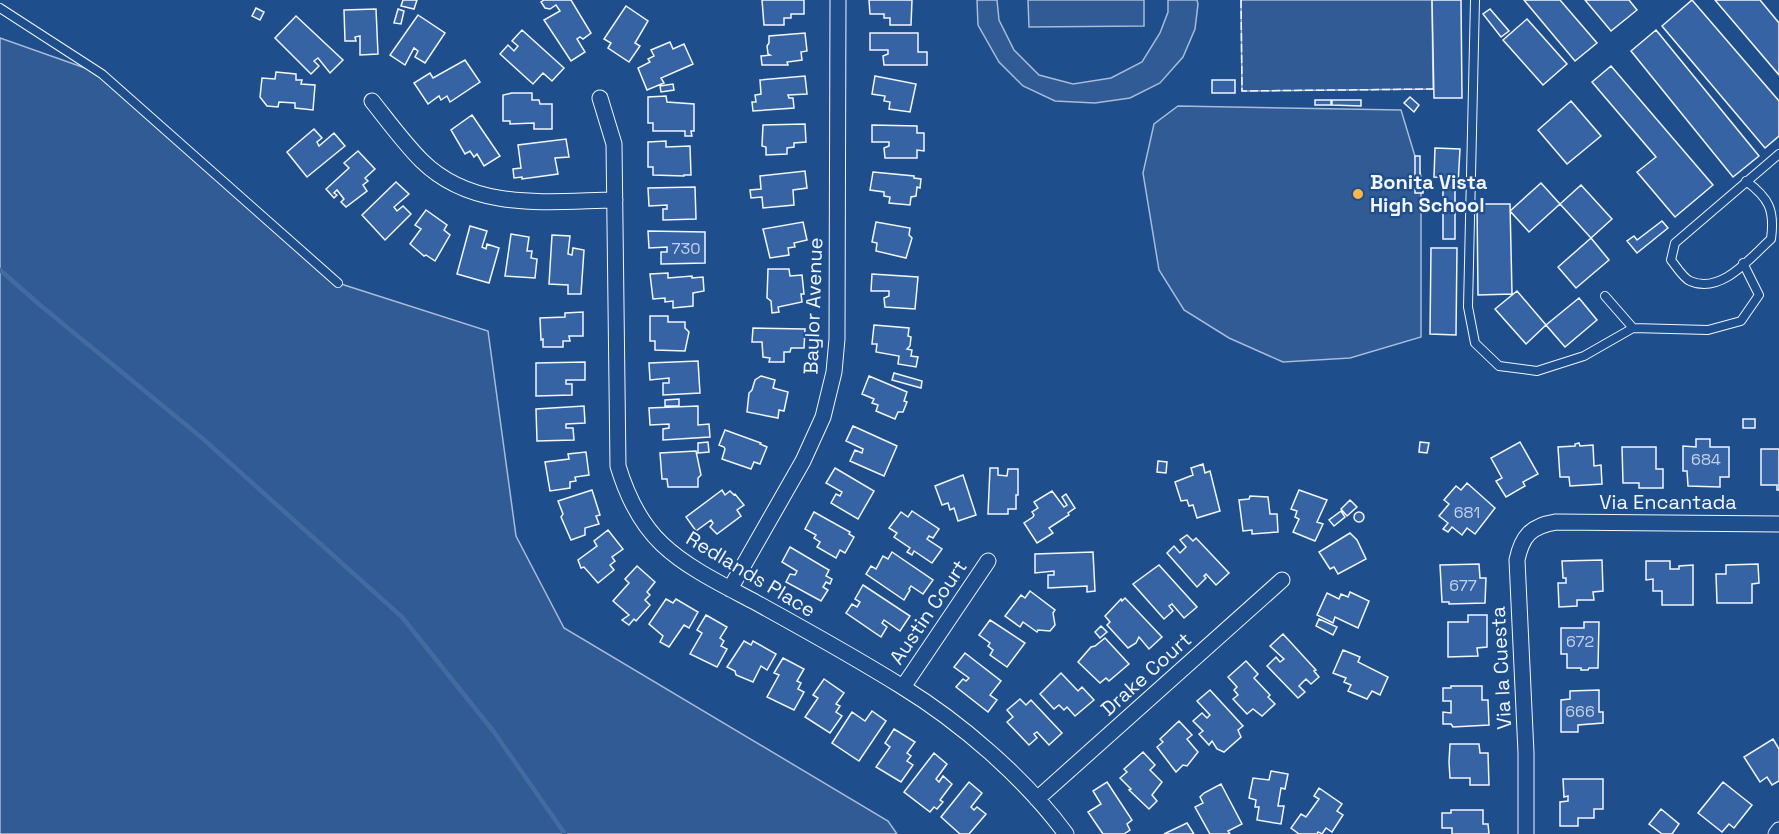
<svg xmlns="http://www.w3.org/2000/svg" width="1779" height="834" viewBox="0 0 1779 834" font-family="'Space Grotesk',sans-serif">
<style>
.built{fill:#305b95;stroke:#a8bbd7;stroke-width:1.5}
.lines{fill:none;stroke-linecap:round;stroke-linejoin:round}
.stream{stroke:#446ba0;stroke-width:4.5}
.building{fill:#3563a3;stroke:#f2f6ff;stroke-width:1.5}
.service-casing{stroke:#f2f6ff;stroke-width:10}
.minor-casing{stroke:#f2f6ff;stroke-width:17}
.service{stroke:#1f4e8c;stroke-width:8}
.minor{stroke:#1f4e8c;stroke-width:15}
.fence{stroke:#f2f6ff;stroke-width:1.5;stroke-dasharray:8 3;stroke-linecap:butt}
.poi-dot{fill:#ffb74d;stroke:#1f4e8c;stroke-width:2}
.labels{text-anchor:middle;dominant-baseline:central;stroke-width:4.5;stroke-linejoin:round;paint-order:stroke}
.number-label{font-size:16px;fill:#c3d1e8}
.poi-label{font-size:20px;font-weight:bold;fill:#f2f6ff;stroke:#1f4e8c;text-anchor:start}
.street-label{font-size:20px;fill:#f2f6ff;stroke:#1f4e8c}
</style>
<rect width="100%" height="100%" fill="#1f4e8c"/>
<path class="built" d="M977,0H997L999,20L1014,50L1039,75L1073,84L1111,78L1142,62L1160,33L1168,12V0H1197L1198,4L1195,29L1183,57L1160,83L1130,98L1095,103L1055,101L1023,86L999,62L978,25Z
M1028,0H1144V26L1029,27Z
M1241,0H1432L1433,89L1242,91Z
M0,38L102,74L338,283L488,331L516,536L564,628L888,821L897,834H0Z
M1178,106L1401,110L1421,176V337L1350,358L1283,362L1229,338L1184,310L1159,270L1143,173L1154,124Z"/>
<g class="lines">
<path class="stream" d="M0,270L40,305L202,438L402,617L494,732L565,834"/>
</g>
<path class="building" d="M403,0H417L414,9L401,6Z
M544,0H571L591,33L583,39L580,37L577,39L585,52L571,61L544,20L560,11L556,5L550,9L545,8L541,2Z
M762,0H804V14H791V18H784V25H764Z
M869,0H912L911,25H890V18H884V14H870Z
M1432,0H1461L1462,98H1434Z
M1524,0H1560L1597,43L1575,61Z
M1585,0H1629L1637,10L1611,31Z
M1692,0L1779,101V136L1765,148L1662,26Z
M1715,0H1760L1779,23V75Z
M626,6L648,21L635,43L640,46L629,62L608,48L611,43L604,39Z
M256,8L264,12L260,20L252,16Z
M376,9L378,54L360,55V36L355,37L356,41H345L344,10Z
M398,9L404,11L401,24L394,23Z
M1490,9L1509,31L1501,37L1483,14Z
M418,15L445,33L425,63L415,57L418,51L414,48L405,65L390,55Z
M296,16L343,60L330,73L318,58L314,61L319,66L311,74L275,38Z
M1527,19L1567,64L1543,85L1503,40Z
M522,30L564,68L552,81L543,73L533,84L500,54L508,45L514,51L518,46L512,41Z
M1656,30L1759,156L1733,177L1631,51Z
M805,33L807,51L801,52L802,60L787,62L788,65H762L761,56L770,55L768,54L767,46L769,43V36Z
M870,33H918V52H927V65H884L883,56L888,54V50H870Z
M670,42L673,49L684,44L693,64L661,78L664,83L647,90L638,68L650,62L648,59L654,56L651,50Z
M465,60L480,82L450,102L447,96L441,100L439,96L428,104L414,83L430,73L433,78Z
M1611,66L1713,185L1675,217L1637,172L1656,157L1592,82Z
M276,72L296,74V80H302L301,84L315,85L313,110L295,108V103L279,102L278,107L267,106L260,97L262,78L275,79Z
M805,76L807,94L788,95L789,98H793L794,108L753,111L752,102H756L755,95L761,94L760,80Z
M875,76L916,84L910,112L889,109L890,102L884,101L885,96L872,94Z
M1212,80H1235V93H1212Z
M673,84L674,90L661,92L660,86Z
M512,93H532V100H539L540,104H552V129H534V123L510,124V121H503V95Z
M666,96L667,102L694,104V131H691L692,136H685V131H653V123H648V97Z
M1410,97L1419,105L1414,112L1404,103Z
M1315,100H1331V105H1315Z
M1332,100H1361V106L1332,105Z
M1571,101L1601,136L1567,164L1538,130Z
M472,115L500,156L484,166L477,154L474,157L470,151L465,154L451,130Z
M805,124L806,142L794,143V147L787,148V154L766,155V147L762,146L763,125Z
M872,125L917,126V133H924V151L917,150V158H885L884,148L889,146V142H872Z
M314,129L322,138L317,142L319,146L334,133L345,146L307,177L287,152Z
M566,139L569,157L555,158L558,174L522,179V177L514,178L513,169L521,168L518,145Z
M666,141V147L690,146L691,175H684V176L653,175V167H648V142Z
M1435,148L1460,149L1458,185H1449V178L1434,177Z
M358,151L375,169L365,178L368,181L363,185L367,191L346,207L341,202L344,199L337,190L334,193L337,195L334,198L326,189L349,168L344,163Z
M1415,156H1420V185H1423V193H1415Z
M805,171L807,188L793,190L794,205L763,208L762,197L751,198L750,190L761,189L760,176Z
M873,172L914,176V178L921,179L920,188L917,187L916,196L911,197L910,205L889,203L890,197L884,196V192L870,190Z
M396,182L409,194L394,207L397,211L403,206L411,214L385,240L362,215Z
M1541,183L1560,204L1529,232L1510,211Z
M1581,185L1612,219L1591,238L1560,204Z
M695,187L696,219L663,220V209H667V205L649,206L648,188Z
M1443,187H1455V239H1443Z
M1477,204H1510L1512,294L1478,295Z
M426,210L447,225L444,230L450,235L435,261L426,255L424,256L410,244L421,229L415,225Z
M1662,221L1668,228L1637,253L1627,241L1634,236L1637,240Z
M803,222L807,240L794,243L795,247L788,248L789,255L770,258L763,229Z
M876,222L910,228L909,235L912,238L906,258L876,251L877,243L872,242Z
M470,226L487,231L482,247L486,249L487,244L499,248L489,283L457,274Z
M648,231L705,232V263L661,264V252H667V247L649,248Z
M511,234L529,237L527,251H532L531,258L537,259L535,278L505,276Z
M552,235L570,236L568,254L572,255L573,248L584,250L581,294H568V285L549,284Z
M1591,238L1609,260L1576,288L1558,267Z
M1431,248H1457L1456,335L1430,334Z
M768,269H789L790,276L802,275L804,294H801L802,302L778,307L779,312L772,313L771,301L767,298Z
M668,273V278L692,276V278L703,277L704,291L693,293V306L673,308V301L665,302V298L653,299L650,274Z
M872,274L918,277L915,309L885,307L884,298L889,296V291H871Z
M1517,291L1546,325L1526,344L1495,309Z
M1579,298L1597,320L1565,347L1546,325Z
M583,312V336H569L570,341H563V347H543V339L541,340L540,318L565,317V313Z
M650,316H668V322H685V328L689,332L685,351L655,350V341H650Z
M874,325L909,328L908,336L911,337L910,346L907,349L912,350L911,356L918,357L916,367L898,364L899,356L876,352L877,344H872Z
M753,328L805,329L804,348H791L790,352H784V362H769L770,358L763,357L762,342H752Z
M698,361L700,393L663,395V383H669V378L650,380L649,363Z
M585,362V380H566V384H572V395L536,396V363Z
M894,373L922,381L921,388L892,380Z
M761,376L775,380L773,388L788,392L784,411L779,410L778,418L747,412L749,393L752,390L755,380Z
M869,376L907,392L904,401L907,402L903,412H898L895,419L876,411L878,405L872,403L874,399L862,394Z
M679,399V406H665V400Z
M584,406L585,423L566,424V428H573L574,440L537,441L536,409Z
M698,406V425L709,424L710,437L663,440V429L669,428V424L650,425L649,408Z
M1743,419H1755V428H1743Z
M853,426L897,446L884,476L850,461L855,450L862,453L863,449L846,441Z
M725,430L761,443L760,444L767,447L760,464L754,462L751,469L722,459L725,449L724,447L719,445Z
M1696,439H1710V447H1729V477H1720V487L1688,486L1687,471H1683V446L1696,447Z
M708,442L709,452L698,453V443Z
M1420,442L1429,443L1427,453L1419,452Z
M1520,442L1538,474L1523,482L1525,486L1506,497L1496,481L1502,478L1491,458Z
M1579,443L1580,446L1593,445L1594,466L1601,465L1602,484L1570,486L1569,477H1560L1558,447L1575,446V444Z
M1622,447H1656V469H1663V488H1639V483H1623Z
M1761,449H1779V490H1777V485H1761Z
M696,451L701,475L698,478V487H668L667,479H662L660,453Z
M586,452L589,475L575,477L576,481L570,482V488L550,491L545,462L569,459L568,454Z
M1158,461L1167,462L1166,473L1157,472Z
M1203,464L1205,473L1210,471L1220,511L1197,518L1193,505L1189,506L1187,500L1181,501L1175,482L1193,475L1191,468Z
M835,468L874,491L858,519L831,503L836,494L840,496L842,492L826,483Z
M990,468H998V475L1007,476L1008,469H1018V495H1016V509H1008V514H988Z
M963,475L976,515L958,521L954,508L950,510L948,503L942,505L935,486Z
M1467,483L1495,508L1475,534L1467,528L1462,535L1452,527L1448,532L1443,529L1448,523L1439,516L1449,504L1444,500L1456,486L1461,490Z
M592,490L600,515L596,516L599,524L585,528V535L571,540L561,517L563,514L558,501Z
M722,490L725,495L730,491L734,495L735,494L744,505L737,510L741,516L717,534L710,527L713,523L711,520L696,531L686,517Z
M1299,490L1327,500L1317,522L1323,524L1315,541L1293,532L1299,519L1295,517L1297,511L1291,509Z
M1052,491L1064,507L1067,505L1062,497L1066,494L1075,508L1068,513L1069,515L1049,528L1053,533L1037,543L1024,523L1033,517L1034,515L1032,512L1038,508L1034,502Z
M1250,496L1268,497L1270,514H1277L1278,532L1252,534V530L1243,531L1239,500L1249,499Z
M1350,500L1357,507L1347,516L1341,509Z
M912,511L939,529L933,538L929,536L927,539L942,549L932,563L914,551L912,555L907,552L910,548L894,537L897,533L889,528L901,512L908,517Z
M1341,511L1345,517L1334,526L1329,520Z
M1354 517a5 5 0 1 1 10 0a5 5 0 1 1-10 0Z
M814,512L850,532L849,534L854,537L845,553L840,550L836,558L817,547L820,542L814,538L816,535L805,529Z
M608,530L623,549L612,557L615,561L610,565L614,570L598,583L584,567L581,568L578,560L597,546L594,541Z
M1350,533L1357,540L1366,559L1338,574L1334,567L1330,569L1319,552Z
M1187,535L1193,541L1196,538L1229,573L1216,585L1206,574L1204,576L1206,578L1197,587L1167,553L1174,546L1180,553L1186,547L1180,540Z
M790,547L829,570L826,576L832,579L830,584L826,582L823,587L828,590L821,601L786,582L790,574L795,575L797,571L782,562Z
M892,552L933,580L923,594L911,586L909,589L910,590L904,600L866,574L871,566L876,569L883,556L888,559Z
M1093,552L1095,591L1087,592V586L1048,588V575H1054V571L1035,573V554Z
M1602,560L1603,591L1593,592L1594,600H1577V606L1559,607L1558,583H1566V578H1563L1562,561Z
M1646,561H1670V569H1679V566L1693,565V605H1662V591H1653V579L1646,580Z
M1479,564L1480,578H1486L1485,603L1449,604V602H1442L1440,565Z
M1758,564L1759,583L1752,584V603H1717L1716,574H1726V565Z
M1159,565L1197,607L1184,618L1172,604L1169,606L1173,611L1164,619L1133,584Z
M637,566L655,582L647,592L650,595L645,600L650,605L636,621L634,619L629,625L622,620L629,615L613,601L629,583L625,579Z
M863,585L910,616L900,631L884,620L882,623L887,627L881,637L846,613L852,604L857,607L860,602L855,599Z
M1030,591L1055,610L1053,613L1055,625L1050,631L1038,630L1037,632L1023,622L1020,627L1005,616L1021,595L1025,598Z
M1350,592L1369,601L1358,628L1335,617L1333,623L1317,615L1327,593L1339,599L1341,594L1348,597Z
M1125,598L1162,637L1149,649L1139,637L1136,643L1128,648L1107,625L1110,622L1105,616L1121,599L1122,601Z
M666,599L673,603L676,599L698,612L689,628L684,625L669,647L660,642L663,636L649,624Z
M706,615L727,627L720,638L724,641L721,646L727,649L717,667L690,654L702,633L697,630Z
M1468,615H1487V647L1477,648L1478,656L1448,657V622H1468Z
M1319,619L1337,627L1333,635L1316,626Z
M990,620L1025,643L1007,667L990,655L993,650L988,646L990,643L979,635Z
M1584,622H1599L1598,668H1589L1588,670H1581V668H1567V654H1561V628H1584Z
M1101,626L1107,632L1100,638L1095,632Z
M1283,634L1316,670L1314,671L1319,677L1311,684L1306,679L1299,686L1305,692L1298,698L1267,666L1276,657L1280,662L1284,659L1270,646Z
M1105,638L1129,664L1109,681L1106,678L1100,683L1078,662L1091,647L1095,646Z
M744,641L751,645L753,641L776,654L767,670L761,666L753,682L736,675L735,671L727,667Z
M1343,650L1360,657L1358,662L1388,677L1380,695L1372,691L1367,699L1348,691L1351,685L1344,682L1346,678L1333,673Z
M965,653L1001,681L990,695L997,700L988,712L956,687L963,679L966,681L969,678L954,667Z
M783,658L804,669L797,681L801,683L798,689L804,692L794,710L767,697L779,675L774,673Z
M1246,661L1258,674L1254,678L1270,695L1268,697L1275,704L1262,716L1253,709L1247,714L1233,699L1238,695L1234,690L1237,687L1228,677Z
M1061,673L1078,691L1082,687L1094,700L1075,716L1067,707L1064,710L1059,705L1054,709L1040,694Z
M824,679L844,693L836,704L840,706L836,712L842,716L830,733L805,717L818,698L813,695Z
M1451,686H1482V700H1488L1489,725L1453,727L1451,724H1443V712L1451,713V701H1443V688H1451Z
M1210,690L1243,726L1238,730L1241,737L1224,752L1217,749L1212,741L1209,745L1199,734L1203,731L1193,721L1202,713L1207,718L1210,715L1197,701Z
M1599,690V712H1603V723L1578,725V732H1561V700L1570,699V691Z
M1020,699L1026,705L1031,700L1062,733L1049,745L1037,732L1034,734L1037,738L1029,745L1007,722L1013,717L1007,710Z
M872,711L886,721L859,761L832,743L852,712L865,721Z
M1179,721L1192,735L1187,739L1198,752L1187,766L1183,765L1176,772L1157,747L1163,742L1160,739Z
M894,729L915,742L907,753L911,756L907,761L913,765L901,782L876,767L890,747L885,743Z
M1773,739L1779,749V781L1772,785L1767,777L1760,782L1744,757Z
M1450,744H1479L1480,753H1488L1489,785H1470V778H1450L1449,762Z
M1143,752L1155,765L1150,770L1162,782L1152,795L1157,801L1149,809L1129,790L1131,789L1120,778L1127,772L1124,769Z
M934,753L947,764L936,779L939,782L943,776L952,784L940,800L943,802L937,809L934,807L930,812L904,792Z
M1271,771L1288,774L1285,789L1281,788L1278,806H1284L1281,824L1257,820L1259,807H1255L1256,800L1249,798L1253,778L1269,780Z
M1563,779H1603V809H1594V818H1578V826H1560V802L1568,801V796L1564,797Z
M969,782L982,793L971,807L974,810L977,807L986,814L969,834H960L941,817Z
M1107,782L1132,820L1127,824L1130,830L1124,834H1103L1088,812L1101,804L1093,791Z
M1723,782L1752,805L1734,828L1729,824L1722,832L1698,813Z
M1221,784L1242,824L1228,831L1230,834H1210L1195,807L1203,803L1200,797L1204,793Z
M1319,788L1342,804L1337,811L1343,815L1332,832L1326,828L1322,834L1318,832L1317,834H1299L1291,828L1301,814L1306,817L1319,799L1314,796Z
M1661,809L1679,824L1672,834H1662L1649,824Z
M1451,810H1483V824H1488L1489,834H1452V828H1442V813H1451Z
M1187,823L1194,834H1164Z"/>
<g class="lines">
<g class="service-casing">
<path id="service" d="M1475,0L1468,307L1475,343L1499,366L1537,371L1584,356L1633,328L1708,330L1741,321L1759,295L1743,263
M0,8L102,74L338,283
M1746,181C1769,198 1775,210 1771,239C1750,258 1721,295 1690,281C1683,278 1676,266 1671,260L1675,243L1779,154
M1605,296L1633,328"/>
</g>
<g class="minor-casing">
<path id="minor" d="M600,98L614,144L618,466C627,496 640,523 662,544C687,568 725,586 755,602C804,629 853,656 901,686C960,722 1025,778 1066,834
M372,101C388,121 404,143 422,161C474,212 548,201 615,200
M730,589L803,461L823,417L834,372L837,339L838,0
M903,687L988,561
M1037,799L1282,580
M1526,834V753L1517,560C1522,536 1531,526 1556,522L1779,524
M1776,834L1779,830"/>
</g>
<use href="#service" class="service"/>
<use href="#minor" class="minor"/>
<path class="fence" d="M1241,0L1242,91L1433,89V87"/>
</g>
<circle class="poi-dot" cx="1358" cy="194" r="6"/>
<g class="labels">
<g class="number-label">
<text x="686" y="248">730</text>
<text x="1706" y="459">684</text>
<text x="1467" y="512">681</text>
<text x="1463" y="585">677</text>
<text x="1580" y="641">672</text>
<text x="1580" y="711">666</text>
</g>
<g class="poi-label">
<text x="1370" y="182">Bonita Vista<tspan x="1370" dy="23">High School</tspan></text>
</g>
<g class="street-label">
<text transform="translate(813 306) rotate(-88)">Baylor Avenue</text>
<text x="1668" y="502">Via Encantada</text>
<text transform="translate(751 574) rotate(31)">Redlands Place</text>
<text transform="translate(928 612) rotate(-56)">Austin Court</text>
<text transform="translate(1501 668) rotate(-93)">Via la Cuesta</text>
<text transform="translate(1146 674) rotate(-42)">Drake Court</text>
</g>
</g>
</svg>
